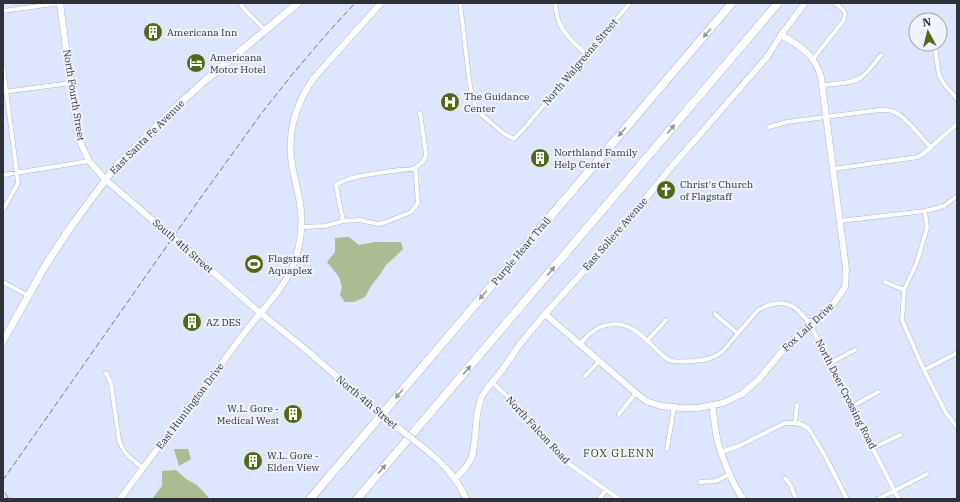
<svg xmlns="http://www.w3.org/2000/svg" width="960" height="502" viewBox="0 0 960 502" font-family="'IBM Plex Serif',serif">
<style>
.forest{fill:#acbb91}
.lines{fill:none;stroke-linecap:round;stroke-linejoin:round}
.stream{stroke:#8693ba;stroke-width:1}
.street-casing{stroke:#adb5cc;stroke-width:5}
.secondary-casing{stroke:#adb5cc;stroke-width:7}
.primary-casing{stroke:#adb5cc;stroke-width:8}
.highway-casing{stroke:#adb5cc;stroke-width:9}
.street{stroke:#fff;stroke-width:4}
.secondary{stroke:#fff;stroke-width:6}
.primary{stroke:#fff;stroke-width:7}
.highway{stroke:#fff;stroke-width:8}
.rail{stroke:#707584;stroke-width:1;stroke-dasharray:6 3;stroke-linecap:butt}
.secondary-bridge-casing{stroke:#adb5cc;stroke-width:7;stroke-linecap:butt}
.secondary-bridge{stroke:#fff;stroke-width:6}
.oneway{fill:#96989c}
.labels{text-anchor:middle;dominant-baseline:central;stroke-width:4;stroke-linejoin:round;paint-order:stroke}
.poi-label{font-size:10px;fill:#2e313a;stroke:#f0f3fd;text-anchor:start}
.street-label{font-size:10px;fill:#2e313a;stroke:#f0f3fd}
.neighbourhood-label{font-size:11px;letter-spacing:1px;fill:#3a4a14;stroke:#f0f3fd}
</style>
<rect width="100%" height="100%" fill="#dde6fe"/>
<path class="forest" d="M349,237L359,245L375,242H401L403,249L396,256L386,265L379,276L371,286L365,297L354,302H345L340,295L342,287L339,277L327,262L335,252V238Z
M174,449H188L191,459L179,466Z
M176,470L186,479L197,485L210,499H152L162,486V471Z"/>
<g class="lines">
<path class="stream" d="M5,493L9,499"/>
<g class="street-casing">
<path id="street" d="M240,3L244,9L266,31
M460,3L470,86L475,105L482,115L503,133L514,139L527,125L630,3
M555,3C556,8 556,14 558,19C563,34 575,44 587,55
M3,11L60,3
M935,48L939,75L944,84L957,99
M813,59L844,20L845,13L843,10L835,3
M3,67L17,174L18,183L3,210
M822,85C833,84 851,84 860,78C868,73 875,62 881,55
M3,92L71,83
M769,127L787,122L879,110C883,110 888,110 892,111C905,115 921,137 931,148
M833,169L918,157L923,154L957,124
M3,175L89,161
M925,211L927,228L917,262L904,290L903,307L902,320L924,370L946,413L957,427
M343,221L336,185C350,175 382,173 399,170C404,170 410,170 415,168C420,165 426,160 426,154L420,113
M840,221L925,211L944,206L957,196
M302,227L325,226L343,221L360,220L378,224L386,222L411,212L418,203L416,176L415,168
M3,282L29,296
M885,282L904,290
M715,314L737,333
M647,341L666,320
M580,344C584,340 587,336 591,333C602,323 621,321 634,330C640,334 647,340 653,346C657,350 663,357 669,360C676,363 685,361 693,361C704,360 713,359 722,352L758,310C782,297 795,303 810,324L851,407L899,499
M830,363L855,350
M924,370L957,353
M106,373L111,383L119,440L123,449L128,456L143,468
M585,376L599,361
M492,382L508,397L568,463L619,499
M851,407L878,392
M619,414L636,393
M795,423L797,405
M873,448L900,435
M667,449L674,407
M721,452L739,446L785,423H795L803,425L809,429L824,454L847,499
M785,478L791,486L796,499
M700,482L716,481L730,474
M599,499L606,490
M878,499L927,474"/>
</g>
<g class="secondary-casing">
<path id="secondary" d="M60,3L77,130L81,144L89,161L106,180L156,223
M192,253L253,307L304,348L373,408
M545,314L636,393L646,401L661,406L682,408H697L723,403L742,394L759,379L784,349L799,334L832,306L845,287L846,269L821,77C819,71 817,65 813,60C806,49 792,41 781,35
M712,405C714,416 715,428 717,439C723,460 731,481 743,499
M389,421L401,430
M419,444C438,459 457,476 466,499
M455,479L466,467L471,459L473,453L475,437L477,414L481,398L486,390L503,369L520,344L545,314L602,251L647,197L668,171L767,57L781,35L805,3
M120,499C161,443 204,388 245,332C262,310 284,289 294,263C301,244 303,223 300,203C298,190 294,178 292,165C287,134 296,104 313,79L381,3"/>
</g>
<g class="primary-casing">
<path id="primary" d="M3,341L45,266L72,225L115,167L176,107L207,79L298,3"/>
</g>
<g class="highway-casing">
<path id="highway" d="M310,499L732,3
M357,499L778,3"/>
</g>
<use href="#street" class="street"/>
<use href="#secondary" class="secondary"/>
<use href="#primary" class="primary"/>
<use href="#highway" class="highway"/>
<path class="rail" d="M3,480L199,200L261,114L291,76L324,37L355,3"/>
<g class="secondary-bridge-casing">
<path id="secondary-bridge" d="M156,223L192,253
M373,408L389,421
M401,430L419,444"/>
</g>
<use href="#secondary-bridge" class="secondary-bridge"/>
</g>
<defs><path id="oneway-solid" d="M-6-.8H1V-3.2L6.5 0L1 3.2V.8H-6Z"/></defs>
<g class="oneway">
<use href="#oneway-solid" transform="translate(707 33) rotate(130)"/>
<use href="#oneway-solid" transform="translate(671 129) rotate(-50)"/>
<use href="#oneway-solid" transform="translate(622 132) rotate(130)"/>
<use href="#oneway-solid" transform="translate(551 271) rotate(-50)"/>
<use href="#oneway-solid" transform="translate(483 295) rotate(130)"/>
<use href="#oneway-solid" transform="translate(467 370) rotate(-49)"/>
<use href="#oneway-solid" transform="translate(399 394) rotate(130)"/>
<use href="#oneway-solid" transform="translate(382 469) rotate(-50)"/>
</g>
<defs>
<g id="building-disc" transform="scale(1)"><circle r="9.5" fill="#526817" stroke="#f0f3fd"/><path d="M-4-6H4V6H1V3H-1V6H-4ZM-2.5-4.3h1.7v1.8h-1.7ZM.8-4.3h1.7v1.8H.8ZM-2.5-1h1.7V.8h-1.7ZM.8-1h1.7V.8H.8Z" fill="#fff"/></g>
<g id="hotel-disc" transform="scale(1)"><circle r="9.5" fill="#526817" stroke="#f0f3fd"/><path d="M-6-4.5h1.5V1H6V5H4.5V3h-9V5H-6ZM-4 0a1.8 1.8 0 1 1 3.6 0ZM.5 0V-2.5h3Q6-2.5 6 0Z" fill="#fff"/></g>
<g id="hospital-disc" transform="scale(1)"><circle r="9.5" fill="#526817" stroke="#f0f3fd"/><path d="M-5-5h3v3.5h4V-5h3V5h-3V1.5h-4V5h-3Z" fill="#fff"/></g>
<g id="church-disc" transform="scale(1)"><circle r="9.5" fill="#526817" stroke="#f0f3fd"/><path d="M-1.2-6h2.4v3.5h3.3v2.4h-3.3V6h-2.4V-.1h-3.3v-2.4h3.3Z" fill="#fff"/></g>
<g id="stadium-disc" transform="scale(1)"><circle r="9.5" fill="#526817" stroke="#f0f3fd"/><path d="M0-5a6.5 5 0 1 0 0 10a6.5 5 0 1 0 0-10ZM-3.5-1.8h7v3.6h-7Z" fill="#fff"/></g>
</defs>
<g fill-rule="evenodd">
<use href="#building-disc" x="153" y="32"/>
<use href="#hotel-disc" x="196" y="63"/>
<use href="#hospital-disc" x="450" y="102"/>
<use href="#building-disc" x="540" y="158"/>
<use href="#church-disc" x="666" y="190"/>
<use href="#stadium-disc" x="254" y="264"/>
<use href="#building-disc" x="192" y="322"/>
<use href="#building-disc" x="293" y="414"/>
<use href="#building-disc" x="253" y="461"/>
</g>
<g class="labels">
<g class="poi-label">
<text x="167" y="32">Americana Inn</text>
<text x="210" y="57">Americana<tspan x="210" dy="12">Motor Hotel</tspan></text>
<text x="464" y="96">The Guidance<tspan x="464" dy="12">Center</tspan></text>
<text x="554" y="152">Northland Family<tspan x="554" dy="12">Help Center</tspan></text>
<text x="680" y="184">Christ's Church<tspan x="680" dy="12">of Flagstaff</tspan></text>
<text x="268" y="258">Flagstaff<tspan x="268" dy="12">Aquaplex</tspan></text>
<text x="206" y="322">AZ DES</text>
<text x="279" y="408" text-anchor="end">W.L. Gore -<tspan x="279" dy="12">Medical West</tspan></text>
<text x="267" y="455">W.L. Gore -<tspan x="267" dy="12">Elden View</tspan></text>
</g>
<g class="street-label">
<text transform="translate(580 62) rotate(-50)">North Walgreens Street</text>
<text transform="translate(74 95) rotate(81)">North Fourth Street</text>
<text transform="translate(147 137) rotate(-45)">East Santa Fe Avenue</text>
<text transform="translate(615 234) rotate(-49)">East Soliere Avenue</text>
<text transform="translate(183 246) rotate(41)">South 4th Street</text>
<text transform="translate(521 251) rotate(-50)">Purple Heart Trail</text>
<text transform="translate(808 327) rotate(-43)">Fox Lair Drive</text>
<text transform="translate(846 394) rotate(63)">North Deer Crossing Road</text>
<text transform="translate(367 402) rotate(40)">North 4th Street</text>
<text transform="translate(190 406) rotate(-53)">East Huntington Drive</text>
<text transform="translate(538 430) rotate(47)">North Falcon Road</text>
</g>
<g class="neighbourhood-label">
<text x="619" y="453">FOX GLENN</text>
</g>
</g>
<rect width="960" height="502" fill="none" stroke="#2e313a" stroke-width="8"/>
<g transform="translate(928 32) rotate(353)"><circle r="19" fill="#f0f3fd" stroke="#a2a5af"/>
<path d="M0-3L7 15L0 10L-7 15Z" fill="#526817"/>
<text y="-6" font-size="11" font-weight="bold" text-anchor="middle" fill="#2e313a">N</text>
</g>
</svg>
